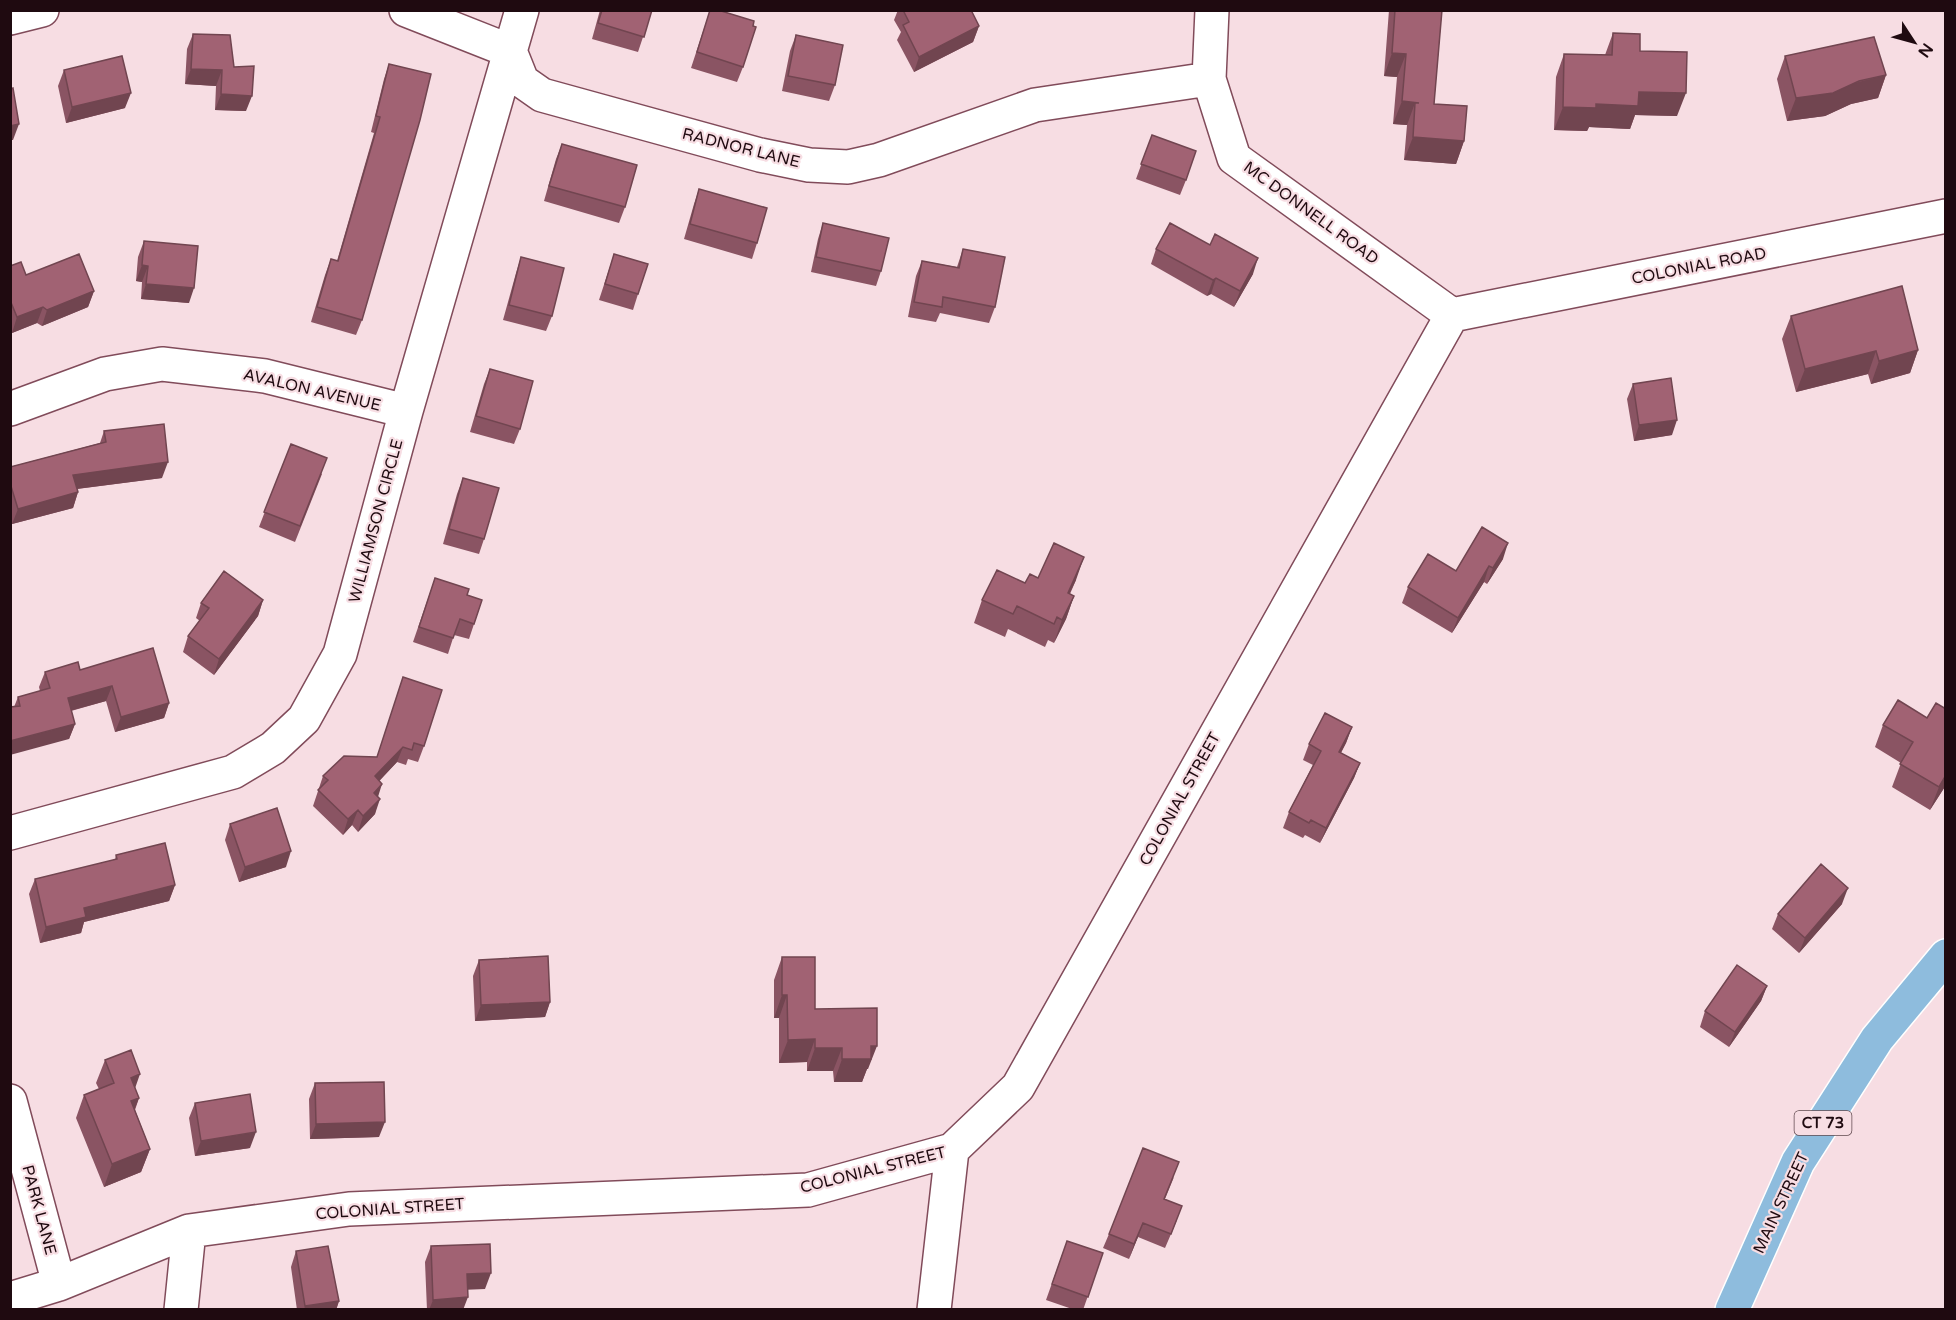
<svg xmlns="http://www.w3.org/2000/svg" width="1956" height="1320" viewBox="0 0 1956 1320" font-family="'Varela Round',sans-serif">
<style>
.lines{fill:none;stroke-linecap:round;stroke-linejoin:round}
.minor-casing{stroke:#814b5a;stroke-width:36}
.major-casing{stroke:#fff;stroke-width:36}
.minor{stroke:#fff;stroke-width:33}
.major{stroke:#8ebcdd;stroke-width:33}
.wall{fill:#8a5463}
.shaded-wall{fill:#714550}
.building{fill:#a16273;stroke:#714550;stroke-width:1.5}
.labels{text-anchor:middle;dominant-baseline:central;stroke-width:4.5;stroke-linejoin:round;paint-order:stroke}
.shield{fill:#f7dde3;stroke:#60494f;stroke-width:1.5}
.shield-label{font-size:15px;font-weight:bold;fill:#1f0a10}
.street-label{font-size:16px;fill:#1f0a10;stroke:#f7dde3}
</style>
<rect width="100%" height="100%" fill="#f7dde3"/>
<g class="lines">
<g class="minor-casing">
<path id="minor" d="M406,10L510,51L522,81L542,95L760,155L809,165L848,167L879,160L1035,105L1209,79
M1212,10L1209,79L1234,158L1452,315
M10,18L42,10
M1452,315L1946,216
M10,409L105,374L162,364L265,376L406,411
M10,833L233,772L273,748L304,719L340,654L406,411L522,10
M10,1101L59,1284
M10,1299L59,1284L189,1231L349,1209L808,1190L952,1150L1018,1087L1452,315
M181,1310L189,1231
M934,1310L952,1150"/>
</g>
<g class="major-casing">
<path id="major" d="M1732,1310L1798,1162L1877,1039L1946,956"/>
</g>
<use href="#minor" class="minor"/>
<use href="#major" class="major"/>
</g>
<path class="wall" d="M600,10H652L638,52L592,39Z
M710,10L743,67L737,82L691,68Z
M898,10H971L979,26L973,42L914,72L897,40L901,32L894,20Z
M1389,10H1442L1434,104L1464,141L1456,164L1404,160L1407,125L1393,124L1397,77L1384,76Z
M1613,33L1677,116L1635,115L1630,129L1589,127L1587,131L1554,130L1556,77L1564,54L1605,55Z
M193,34L234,67L246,111L215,110L216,86L185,84L187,49Z
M796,35L835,85L829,101L782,91L790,51Z
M1785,56L1886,75L1878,98L1851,104L1825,116L1787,121L1777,79Z
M389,64L362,320L356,335L311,322L325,275L331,259L337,261L374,133L371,132L384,79Z
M64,70L125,108L66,123L58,86Z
M1152,135L1186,180L1180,195L1136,179Z
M562,144L625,207L619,223L544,201L556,159Z
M699,189L757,243L752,259L684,239L694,204Z
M823,223L881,271L876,286L811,272L818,239Z
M144,241L189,303L141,299L142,282L136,281L138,257Z
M963,249L995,307L989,323L940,313L936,322L908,317L916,276L922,261L957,267Z
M1156,249L1253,274L1234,307L1211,294L1207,296L1151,264Z
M614,254L638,294L633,310L599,300Z
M521,257L552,316L546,331L503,320L516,273Z
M10,266L26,275L94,291L88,307L42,326L37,323L12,333L10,330Z
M1791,316L1918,350L1910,373L1871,384L1868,374L1796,392L1782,339Z
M490,369L520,429L514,444L470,432L484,384Z
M1633,384L1672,435L1634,441L1627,399Z
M104,431L162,478L77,489L78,492L73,508L12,524L10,517V467L100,443Z
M291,444L322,474L295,542L259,527Z
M463,478L484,539L479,554L443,544L457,494Z
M1503,559L1487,584L1484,582L1452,633L1402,603L1408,587Z
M435,578L467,595L482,600L469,639L454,635L448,654L413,642Z
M1038,578L1076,580L1070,594L1074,596L1066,619L1054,643L1048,640L1045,647L1008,629L1005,637L974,623L982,600Z
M263,600L258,616L214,675L183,652L188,636L200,621L196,618L201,603Z
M80,670L169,703L164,718L115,732L106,701L71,711L75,724L69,739L14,707L18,697L40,691L39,687L45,672Z
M403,677L424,746L418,762L408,759L406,765L397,762L379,781L378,796L375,814L358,832L352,825L343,835L313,806L323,776L377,757Z
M1946,709V785L1930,810L1892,787L1901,763L1875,747L1883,725L1927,718Z
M1352,727L1346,743L1341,753L1360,763L1354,778L1320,843L1305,835L1303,838L1283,828L1289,812L1313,765L1303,760L1309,744Z
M230,824L286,867L239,882L225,840Z
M116,855L175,885L169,901L84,922L81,933L40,943L29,894L35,879L115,860Z
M1842,904L1799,953L1772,929L1778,914Z
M782,957L815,1009L868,1069H867L862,1082H834L833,1071H807V1062L779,1063V1018H774V980Z
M479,960L550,1002L545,1017L475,1021L473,976Z
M1767,986L1761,1001L1729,1047L1700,1027L1705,1011Z
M105,1060L135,1088L139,1098L135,1110L150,1149L141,1172L104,1187L76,1118L84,1095L99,1089L96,1083Z
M315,1083L379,1137L310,1139L309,1099Z
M195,1103L250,1148L195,1156L189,1118Z
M1174,1177L1165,1199L1177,1220L1165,1248L1138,1237L1129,1259L1103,1248L1109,1234Z
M1067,1241L1103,1253L1083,1310H1075L1046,1300Z
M431,1246L485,1289H467L463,1310H427L425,1262Z
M296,1251L339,1301L336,1310H297L291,1267Z"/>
<path class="shaded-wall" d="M979,26L973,42L914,72L919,57Z
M1392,53L1406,54L1397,77L1384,76Z
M191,69L222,70L216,86L185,84Z
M1886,75L1878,98L1851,104L1825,116L1787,121L1796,98Z
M1639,92L1686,93L1677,116L1635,115L1630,129L1589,127L1587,131L1554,130L1563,107Z
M131,93L125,108L66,123L72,107Z
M221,94L252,96L246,111L215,110Z
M1402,101L1415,103L1407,125L1393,124Z
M19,124L13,140H10V126Z
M1413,137L1464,141L1456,164L1404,160Z
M1258,258L1253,274L1234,307L1240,291Z
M142,265L148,266L142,282L136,281Z
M1216,278L1211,294L1207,296L1213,280Z
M146,284L194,288L189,303L141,299Z
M94,291L88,307L42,326L47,310Z
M43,307L37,323L12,333L17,317Z
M1918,350L1910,373L1871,384L1879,361Z
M1876,351L1868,374L1796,392L1805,369Z
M1677,420L1672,435L1634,441L1639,425Z
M168,462L162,478L68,490L73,475Z
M78,492L73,508L12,524L18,509Z
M1508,543L1503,559L1487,584L1493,568Z
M1084,557L1076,580L1059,615L1068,593Z
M1489,566L1484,582L1452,633L1458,618Z
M1074,596L1066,619L1054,643L1062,620Z
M263,600L258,616L214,675L219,659Z
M112,686L106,701L62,713L68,698Z
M169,703L164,718L115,732L121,717Z
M75,724L69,739L10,755V741Z
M1352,727L1346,743L1333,767L1339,752Z
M403,747L397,762L369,792L375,776Z
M1360,763L1354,778L1320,843L1326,828Z
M1946,775V785L1930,810L1939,787Z
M382,784L377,800L374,793Z
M380,799L375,814L358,832L363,816Z
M358,810L352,825L343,835L348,819Z
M291,851L286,867L239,882L245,867Z
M175,885L169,901L84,922L81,933L40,943L46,927L84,908Z
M1848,888L1842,904L1799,953L1805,938Z
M1767,986L1761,1001L1729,1047L1735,1032Z
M782,995H787L779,1018H774Z
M550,1002L545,1017L475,1021L481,1005Z
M815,1039L807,1062L779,1063L788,1040Z
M871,1046H877L868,1069H867L862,1082H834L842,1059Z
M815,1048H842L833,1071H807Z
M140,1074L132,1097L131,1078Z
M139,1098L130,1121L131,1101Z
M385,1122L379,1137L310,1139L316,1124Z
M256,1132L250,1148L195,1156L201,1141Z
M150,1149L141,1172L104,1187L112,1164Z
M1143,1223L1138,1237L1129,1259L1134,1244Z
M491,1273L485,1289L461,1290L467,1274Z
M468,1297L463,1310H429L433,1300Z
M339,1301L336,1310H304L305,1306Z"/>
<path class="building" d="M602,10H652L644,37L598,23Z
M710,10H718L754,21L753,26L756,27L743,67L697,52Z
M903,10H971L979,26L919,57L903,25L909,22Z
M1395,10H1442L1434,104L1467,106L1464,141L1413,137L1415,103H1419L1402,101L1406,54L1392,53Z
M1613,33L1640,34V51L1687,52L1686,93L1639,92L1638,106L1596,104V108L1563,107L1564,54L1612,55Z
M193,34L230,35L234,67L254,66L252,96L221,94L222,70L191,69Z
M796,35L843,45L835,85L788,76Z
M1874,37L1886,75L1859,81L1833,93L1796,98L1785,56Z
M122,56L131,93L72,107L64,70Z
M389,64L431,74L420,120L362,320L317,307L331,259L338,261L380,117L376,116Z
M13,88L19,124L10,126V89Z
M1152,135L1196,151L1186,180L1141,164Z
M562,144L637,165L625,207L549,186Z
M699,189L767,208L757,243L690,224Z
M823,223L889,238L881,271L816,257Z
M1170,223L1210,245L1215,234L1258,258L1240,291L1216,278L1213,280L1156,249Z
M144,241L198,246L194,288L146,284L148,266L142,265Z
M963,249L1005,257L995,307L943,297L942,307L914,302L922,261L959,268Z
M79,254L94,291L47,310L43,307L17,317L10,300V266L21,262L26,275Z
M614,254L648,264L638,294L605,284Z
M521,257L564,268L552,316L509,305Z
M1902,286L1918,350L1879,361L1876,351L1805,369L1791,316Z
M490,369L533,381L520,429L476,416Z
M1671,378L1677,420L1639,425L1633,384Z
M164,424L168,462L73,475L78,492L18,509L10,483V467L106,442L104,431Z
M291,444L327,458L300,526L264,512Z
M463,478L499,488L484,539L449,529Z
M1482,527L1508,543L1493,568L1489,566L1458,618L1408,587L1428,554L1456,571Z
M1054,543L1084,557L1068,593L1074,596L1062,620L1057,617L1054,624L1017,606L1013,614L982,600L997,570L1025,583L1030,574L1038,578Z
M224,571L263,600L219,659L188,636L209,608L201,603Z
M435,578L469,589L467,595L482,600L474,624L460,619L453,638L419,627Z
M153,648L169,703L121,717L112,686L68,698L75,724L10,741V707L20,706L18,697L50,688L45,672L78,662L80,670Z
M403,677L442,690L424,746L414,743L412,750L403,747L375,776L382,784L374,793L380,799L363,816L358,810L348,819L318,790L328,780L323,776L344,756L377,757Z
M1898,700L1927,718L1936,703L1946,709V775L1939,787L1900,764L1913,742L1883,725Z
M1325,713L1352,727L1339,752L1360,763L1326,828L1311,820L1309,823L1289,812L1321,751L1309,744Z
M277,808L291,851L245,867L230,824Z
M165,843L175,885L84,908L86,917L46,927L35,879L117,859L116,855Z
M1821,864L1848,888L1805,938L1778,914Z
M548,956L550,1002L481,1005L479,960Z
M782,957H815V1009L877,1008V1046H871V1059H842V1048H815V1039L788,1040L787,995H782Z
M1737,965L1767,986L1735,1032L1705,1011Z
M131,1050L140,1074L131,1078L139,1098L131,1101L150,1149L112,1164L84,1095L114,1083L105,1060Z
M384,1082L385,1122L316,1124L315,1083Z
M250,1094L256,1132L201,1141L195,1103Z
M1143,1148L1179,1162L1164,1199L1182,1206L1171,1234L1143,1223L1134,1244L1109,1234Z
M1067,1241L1103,1253L1088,1297L1052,1284Z
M490,1244L491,1273L467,1274L468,1297L433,1300L431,1246Z
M328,1246L339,1301L305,1306L296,1251Z"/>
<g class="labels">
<rect class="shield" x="1794.5" y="1111" width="57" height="24" rx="4.5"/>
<g class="shield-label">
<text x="1823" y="1123">CT 73</text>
</g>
<g class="street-label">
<text transform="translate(741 148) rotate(14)">RADNOR LANE</text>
<text transform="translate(1311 213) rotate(36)">MC DONNELL ROAD</text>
<text transform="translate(1699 266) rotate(-11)">COLONIAL ROAD</text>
<text transform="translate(312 390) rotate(13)">AVALON AVENUE</text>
<text transform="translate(376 521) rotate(-75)">WILLIAMSON CIRCLE</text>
<text transform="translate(1180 799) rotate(-61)">COLONIAL STREET</text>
<text transform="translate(873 1170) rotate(-14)">COLONIAL STREET</text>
<text transform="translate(1781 1203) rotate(-65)">MAIN STREET</text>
<text transform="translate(390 1209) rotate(-4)">COLONIAL STREET</text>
<text transform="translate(39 1210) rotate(75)">PARK LANE</text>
</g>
</g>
<rect width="1956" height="1320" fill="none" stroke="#1f0a10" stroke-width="24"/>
<g transform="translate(1914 42) rotate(126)" stroke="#f7dde3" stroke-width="4.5" paint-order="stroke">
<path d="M0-4.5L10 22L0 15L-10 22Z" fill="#1f0a10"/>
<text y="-9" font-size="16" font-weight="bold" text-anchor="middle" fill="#1f0a10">N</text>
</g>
</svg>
